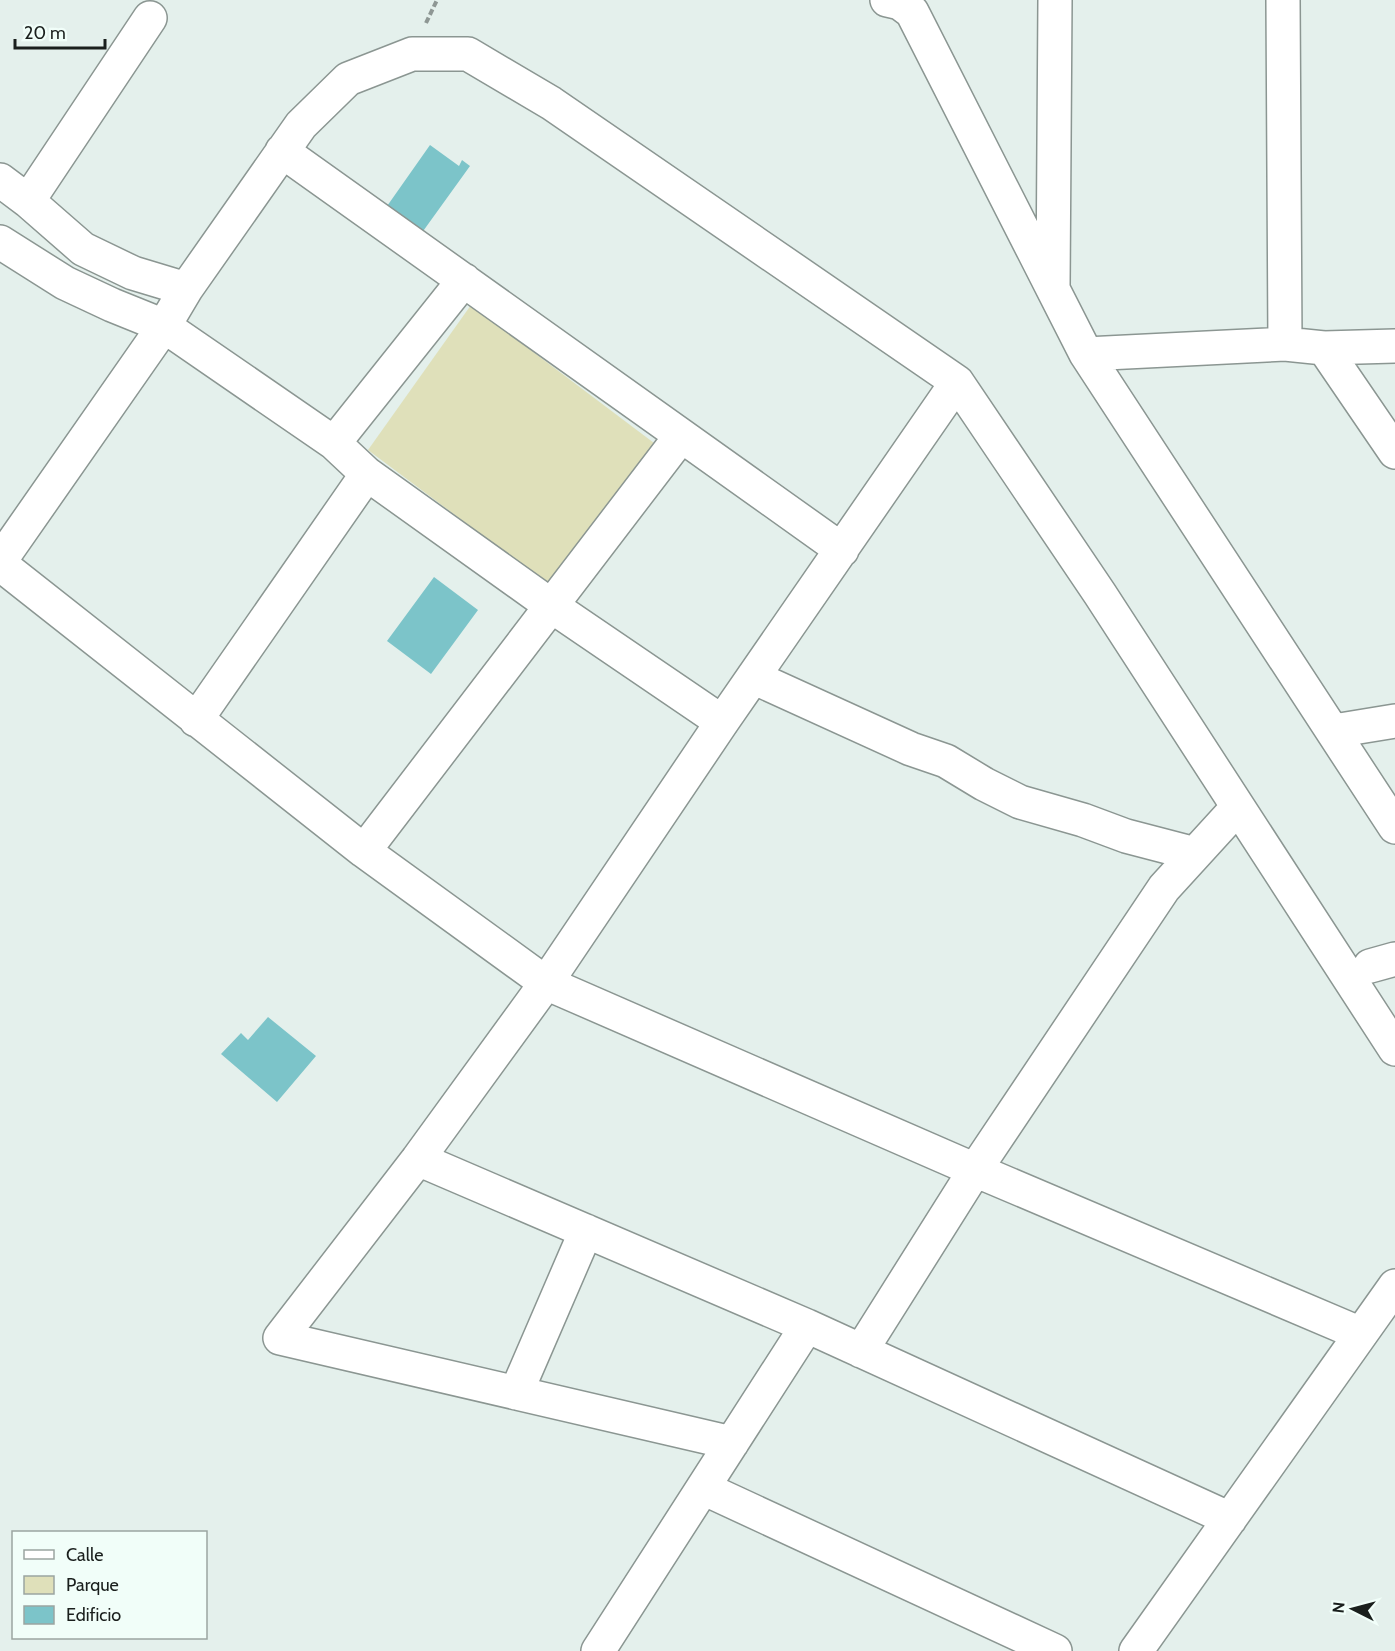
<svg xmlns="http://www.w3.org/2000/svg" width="1395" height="1651" viewBox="0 0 1395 1651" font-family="Cabin,sans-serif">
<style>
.green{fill:#dfe0ba}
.building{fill:#7cc4c9}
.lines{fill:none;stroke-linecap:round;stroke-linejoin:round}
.minor-casing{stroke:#8b9692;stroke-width:36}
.path{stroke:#8e9794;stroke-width:4;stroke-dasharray:6 3;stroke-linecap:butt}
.minor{stroke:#fff;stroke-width:33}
</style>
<rect width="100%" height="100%" fill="#e4f0ec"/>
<path class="green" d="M471,305L658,446L554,589L368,450Z"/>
<path class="building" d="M430,145L459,166L462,160L470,166L421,234L385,209Z
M434,577L478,610L431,674L387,641Z
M268,1017L316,1056L277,1102L221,1054L241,1033L248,1040Z"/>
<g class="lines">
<g class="minor-casing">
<path id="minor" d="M887,0L900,3L912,12L1086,354L1395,827
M1283,0L1285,344
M282,151L842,550
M0,180L28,201L83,249L133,273L186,289
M28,201L150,18
M0,242L65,283L112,305L164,326L334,443L367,474L553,607L722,722
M1053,286L1055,0
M1324,348L1395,452
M1086,354L1285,344L1324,348L1395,346
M334,443L464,280
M0,561L164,326L186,289L301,125L348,79L412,54H468L551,103L957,382L1100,594L1395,1049
M0,564L364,851L546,983L975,1170L1361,1334
M753,677L911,749L946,761L984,784L1020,802L1083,820L1126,836L1195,854
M196,720L367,474
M1334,731L1395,721
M364,851L681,436
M1370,966L1395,959
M418,1159L807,1326L1230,1519
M861,1351L975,1170L1164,888L1238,807
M516,1393L586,1231
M732,1443L280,1338L418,1159L546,983L722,722L957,382
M703,1488L1055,1651
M598,1651L807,1326
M1136,1651L1395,1286"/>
</g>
<path class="path" d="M426,23L437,0"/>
<use href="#minor" class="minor"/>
</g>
<rect x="12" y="1531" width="195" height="108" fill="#f1fef9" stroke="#9ba5a1" stroke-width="1.5"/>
<rect x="24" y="1550" width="30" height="9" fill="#ffffff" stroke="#9ba5a1" stroke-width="1.5"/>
<text x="66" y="1561" font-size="18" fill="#1a1f1d">Calle</text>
<rect x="24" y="1576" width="30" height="18" fill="#dfe0ba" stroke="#9ba5a1" stroke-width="1.5"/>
<text x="66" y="1591" font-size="18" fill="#1a1f1d">Parque</text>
<rect x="24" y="1606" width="30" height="18" fill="#7cc4c9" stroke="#9ba5a1" stroke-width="1.5"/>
<text x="66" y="1621" font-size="18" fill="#1a1f1d">Edificio</text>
<g transform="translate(1353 1609) rotate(276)" stroke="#f1fef9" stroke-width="4.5" paint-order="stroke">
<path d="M0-4.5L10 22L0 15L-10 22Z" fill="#1a1f1d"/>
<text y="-9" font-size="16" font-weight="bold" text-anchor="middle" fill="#1a1f1d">N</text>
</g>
<path d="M15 39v9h90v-9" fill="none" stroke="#1a1f1d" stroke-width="3"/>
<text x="24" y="39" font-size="18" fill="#1a1f1d" stroke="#f1fef9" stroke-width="4.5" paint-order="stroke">20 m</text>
</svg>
